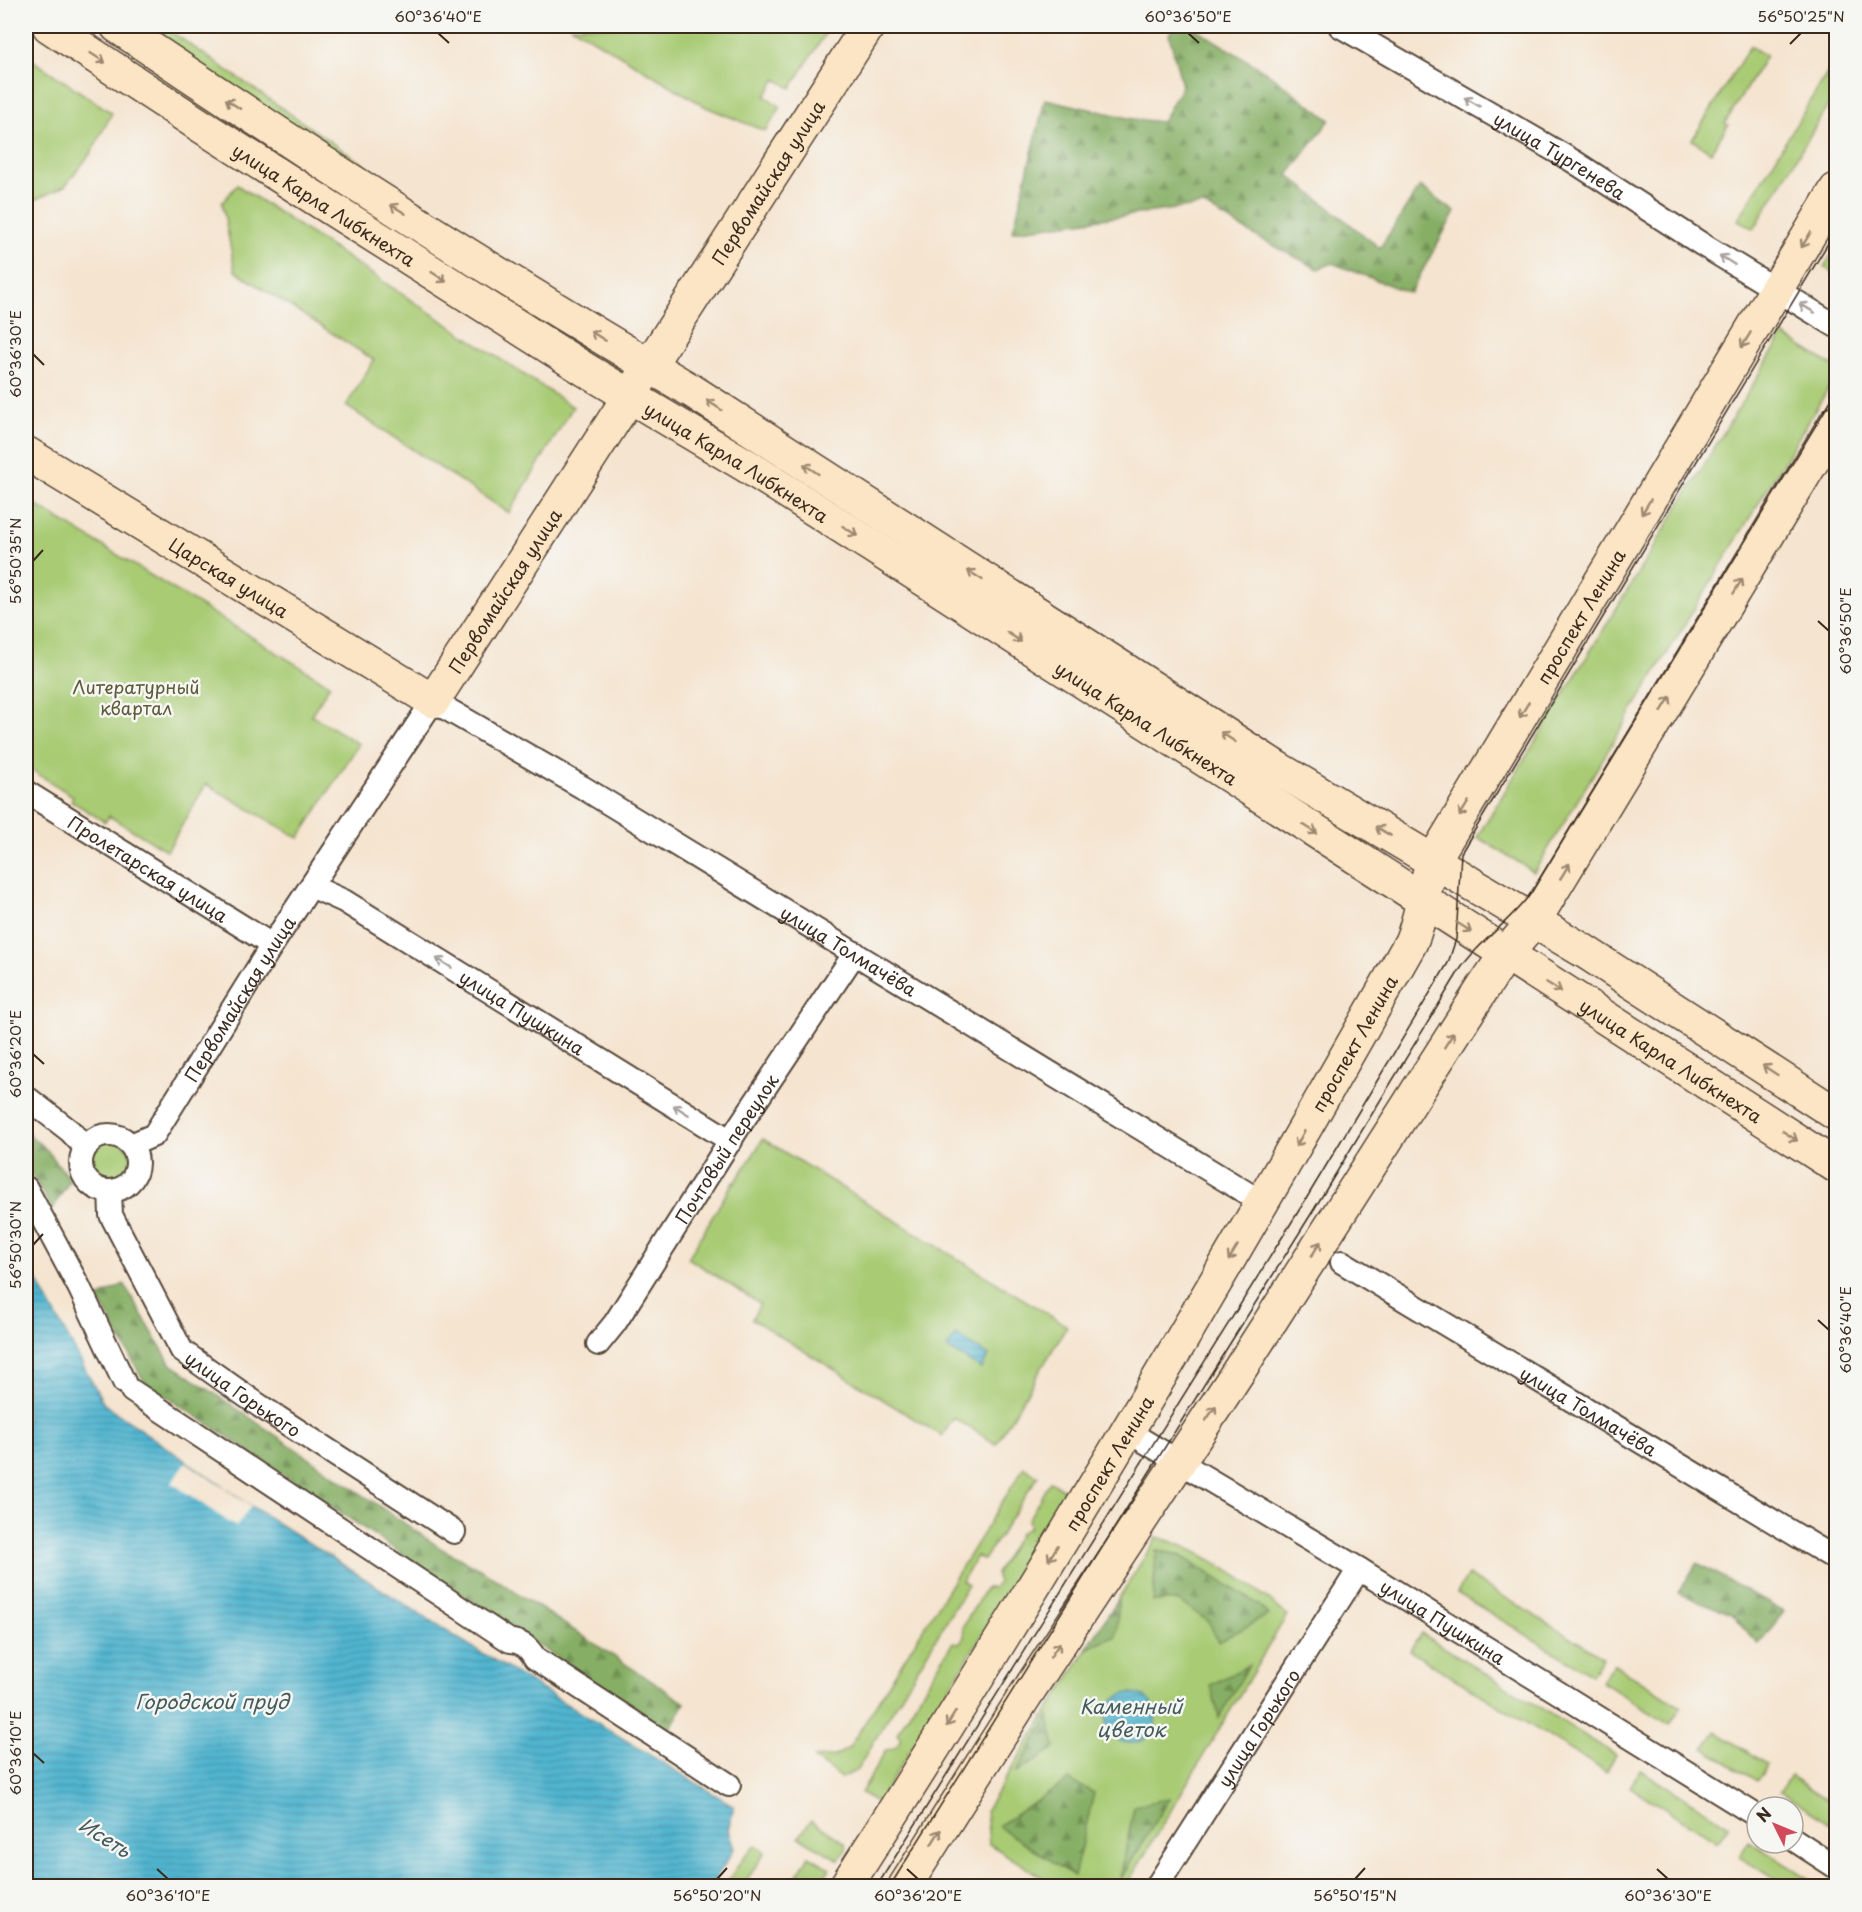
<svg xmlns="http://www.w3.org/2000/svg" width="1862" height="1912" viewBox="0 0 1862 1912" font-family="'Playpen Sans',sans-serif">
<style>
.green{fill:#a8cb73;stroke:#727a48;stroke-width:1.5}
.forest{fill:url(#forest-firs);stroke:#606c42;stroke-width:1.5}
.water{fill:url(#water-rules);stroke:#467077;stroke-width:1.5}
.pier{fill:#f5e4cf}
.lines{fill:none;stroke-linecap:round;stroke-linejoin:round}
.street-casing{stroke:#574639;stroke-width:26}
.secondary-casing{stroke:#574639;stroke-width:36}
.street{stroke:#fff;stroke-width:22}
.secondary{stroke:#fce5c4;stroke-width:33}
.tram{stroke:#3b2a1e;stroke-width:1.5}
.oneway{stroke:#9c8871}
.oneway2{stroke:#a79f9a}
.ticks{fill:none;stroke:#3b2a1e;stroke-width:2}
.labels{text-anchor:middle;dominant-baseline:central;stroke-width:5;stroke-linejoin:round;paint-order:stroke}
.street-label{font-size:18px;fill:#3b2a1e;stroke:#f6f6f2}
.park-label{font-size:18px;fill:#5c5a38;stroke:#f6f6f2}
.water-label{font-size:20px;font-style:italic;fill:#435b5c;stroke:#f6f6f2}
.neatline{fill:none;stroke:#3b2a1e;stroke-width:2}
.ticks-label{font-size:15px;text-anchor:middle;fill:#3b2a1e}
</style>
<defs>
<pattern id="forest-firs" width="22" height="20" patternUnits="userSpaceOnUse" patternTransform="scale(1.5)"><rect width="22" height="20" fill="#86af65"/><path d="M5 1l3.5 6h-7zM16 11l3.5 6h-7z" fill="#6f8f53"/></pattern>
<pattern id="water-rules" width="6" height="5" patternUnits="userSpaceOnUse" patternTransform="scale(1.5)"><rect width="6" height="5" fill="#51b5d0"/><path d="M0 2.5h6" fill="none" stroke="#4493a8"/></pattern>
</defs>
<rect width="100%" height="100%" fill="#f6f6f2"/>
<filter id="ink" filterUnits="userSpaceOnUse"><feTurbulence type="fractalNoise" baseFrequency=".0167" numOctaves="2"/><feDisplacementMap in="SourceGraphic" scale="12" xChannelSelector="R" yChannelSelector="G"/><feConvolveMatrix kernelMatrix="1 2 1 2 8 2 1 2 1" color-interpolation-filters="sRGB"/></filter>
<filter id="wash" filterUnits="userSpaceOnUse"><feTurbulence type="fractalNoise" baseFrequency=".008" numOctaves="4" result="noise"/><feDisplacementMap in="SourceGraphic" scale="24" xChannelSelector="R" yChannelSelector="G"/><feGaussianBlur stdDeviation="1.35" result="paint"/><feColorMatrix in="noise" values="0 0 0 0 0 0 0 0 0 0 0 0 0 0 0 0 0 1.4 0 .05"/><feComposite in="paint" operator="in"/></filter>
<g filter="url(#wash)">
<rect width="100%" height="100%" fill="#f5e4cf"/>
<path class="green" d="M137,26H163L412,198L405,207Z
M571,26H830L791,88L776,79L765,96L781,107L765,131L706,107Z
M1750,46L1766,56L1725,123L1728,125L1711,152L1692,140Z
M26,56L112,113L91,153L65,186L29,203L26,201Z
M1834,62L1836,63V92L1754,229L1738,220Z
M237,185L573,407L509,513L346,406L374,360L235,271L222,203Z
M1836,247V275L1824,267Z
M1783,335L1836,368V376L1534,872L1477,837Z
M26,499L330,685L311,715L359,744L299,838L206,784L167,851L109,816L105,822L71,801L73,796L30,769L26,771Z
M763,1139L1067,1326L996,1444L954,1418L942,1436L752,1319L760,1304L688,1258L733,1182L735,1183Z
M86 1162a23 23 0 1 1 46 0a23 23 0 1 1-46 0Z
M1024,1467L1038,1476L984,1560L976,1556L962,1581L968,1585L857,1770L842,1778L814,1758L835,1756L849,1748Z
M1050,1481L1070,1494L880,1799L875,1801L861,1793L886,1750C894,1750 900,1745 900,1737L897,1733L953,1642L959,1643L964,1637L963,1626L986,1588H993L998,1583L996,1573L1020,1533L1030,1527L1028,1520Z
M1157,1537C1204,1550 1250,1583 1287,1615L1126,1886H1056L989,1844L986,1810Z
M1468,1575L1603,1657L1592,1675L1457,1593Z
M1421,1633L1616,1755L1606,1772L1410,1651Z
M1613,1664L1681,1707L1670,1725L1602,1682Z
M1715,1731L1767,1764L1757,1781L1704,1748Z
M1640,1770L1729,1825L1718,1842L1630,1787Z
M1790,1776L1836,1805V1828L1780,1792Z
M811,1820L845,1843L846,1849L839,1860L799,1837Z
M1749,1841L1820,1886H1787L1739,1857Z
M756,1845L765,1852L743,1886H725L743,1858Z
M809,1856L830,1868L819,1886H790Z"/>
<path class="forest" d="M1177,26H1191L1269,74L1330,120L1288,175L1380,248L1420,186L1455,212L1410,293L1332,263L1318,269L1252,234L1204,205L1013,231L1045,99L1133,119L1162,122L1182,86L1169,34Z
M26,1132L47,1150L70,1180L52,1209L32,1175L26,1168Z
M124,1284L170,1363L442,1549L485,1572L685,1703L668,1732L144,1381L98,1298Z
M1156,1551L1178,1554L1259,1605L1268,1615L1218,1642L1209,1622L1179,1601H1153Z
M1697,1563L1784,1612L1758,1644L1732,1614L1678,1593Z
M1119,1598L1116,1636L1086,1649Z
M1249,1665L1219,1718L1211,1685Z
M1049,1716L1055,1748L1016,1773Z
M1069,1780L1094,1793L1074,1876L998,1826Z
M1170,1798L1120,1880L1134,1806Z"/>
<path class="water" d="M26,1260L104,1404L251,1506L459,1639L734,1806L728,1830L734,1849L711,1886H26Z
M956,1335L989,1356L981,1369L947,1348Z
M1106 1718a25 25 0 1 1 50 0a25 25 0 1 1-50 0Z"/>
<path class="pier" d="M186,1462L251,1506L236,1527L172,1483Z"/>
</g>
<g filter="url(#ink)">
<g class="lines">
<g class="street-casing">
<g id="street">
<path id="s1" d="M1340,26L1573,161L1703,245L1836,326"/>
<path id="s2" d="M26,792L272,945"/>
<path id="s3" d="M313,887L344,901L731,1141"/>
<path d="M26,1097L70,1131L85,1147"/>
<circle cx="109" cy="1163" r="28"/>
<path id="s4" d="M131,1145L154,1135L272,945L433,701L582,787L1263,1203"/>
<path d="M26,1188L79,1287L124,1382"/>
<path id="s5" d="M110,1191L111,1215L182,1351L260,1406L454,1532"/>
<path id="s6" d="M1342,1262L1836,1559"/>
<path id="s7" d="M598,1344L615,1323L738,1128L855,953"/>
<path d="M132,1391L510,1641C522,1641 529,1648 535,1658L729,1785"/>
<path id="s8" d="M1127,1431L1359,1569L1757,1816"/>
<path d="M1793,1839L1836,1867"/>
<path id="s9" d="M1157,1886L1359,1569"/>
</g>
</g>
<g class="secondary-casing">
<g id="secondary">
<path id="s10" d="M49,26L198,124L586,370L747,466L941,590L1836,1166"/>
<path d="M117,26C305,153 496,276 692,391L1277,768L1584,951L1836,1114"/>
<path id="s11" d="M26,453L433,701L868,26"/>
<path id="s12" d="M846,1886C1044,1578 1231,1261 1411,942C1423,914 1423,889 1433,861L1836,190"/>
<path d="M905,1886L1023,1699L1240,1369L1483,988L1506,954L1534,921L1836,422"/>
</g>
</g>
<use href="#street" class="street"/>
<use href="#secondary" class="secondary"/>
<path class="tram" d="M877,1886L1303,1204L1448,963L1456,939L1461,853L1836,230
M890,1886L1313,1211L1459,971C1479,941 1510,922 1531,893L1836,392"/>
</g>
<defs><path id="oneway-shaft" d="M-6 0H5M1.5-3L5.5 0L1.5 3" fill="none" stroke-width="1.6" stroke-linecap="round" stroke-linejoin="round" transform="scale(1.5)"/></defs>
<g class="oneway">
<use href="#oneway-shaft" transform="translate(98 58) rotate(33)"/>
<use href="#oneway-shaft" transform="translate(233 104) rotate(-146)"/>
<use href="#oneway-shaft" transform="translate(398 209) rotate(-148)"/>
<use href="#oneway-shaft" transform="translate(1806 240) rotate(121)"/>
<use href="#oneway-shaft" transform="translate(439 277) rotate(33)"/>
<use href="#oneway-shaft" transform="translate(598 336) rotate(-148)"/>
<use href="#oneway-shaft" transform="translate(1746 340) rotate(121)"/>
<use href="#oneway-shaft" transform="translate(714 405) rotate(-147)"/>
<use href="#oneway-shaft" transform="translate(811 469) rotate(-147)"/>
<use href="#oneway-shaft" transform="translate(1646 507) rotate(121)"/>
<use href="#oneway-shaft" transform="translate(850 531) rotate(33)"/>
<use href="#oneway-shaft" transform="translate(975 575) rotate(-147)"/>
<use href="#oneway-shaft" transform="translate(1738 586) rotate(-59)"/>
<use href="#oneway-shaft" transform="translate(1014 637) rotate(33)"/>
<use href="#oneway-shaft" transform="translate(1666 704) rotate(-59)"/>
<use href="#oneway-shaft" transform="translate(1524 710) rotate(121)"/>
<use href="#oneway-shaft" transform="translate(1228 737) rotate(-147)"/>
<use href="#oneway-shaft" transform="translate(1464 809) rotate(121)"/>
<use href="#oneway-shaft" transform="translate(1310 829) rotate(33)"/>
<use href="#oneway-shaft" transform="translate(1383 831) rotate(-149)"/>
<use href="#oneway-shaft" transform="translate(1565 871) rotate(-59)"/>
<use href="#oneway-shaft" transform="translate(1464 927) rotate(32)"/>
<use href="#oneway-shaft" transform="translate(1554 987) rotate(32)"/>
<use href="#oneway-shaft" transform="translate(1449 1040) rotate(-57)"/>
<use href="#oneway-shaft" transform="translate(1770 1070) rotate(-147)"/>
<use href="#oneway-shaft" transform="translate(1790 1136) rotate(33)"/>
<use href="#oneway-shaft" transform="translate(1300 1139) rotate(119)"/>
<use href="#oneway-shaft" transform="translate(1316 1249) rotate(-58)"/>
<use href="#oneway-shaft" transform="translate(1233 1253) rotate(121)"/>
<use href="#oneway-shaft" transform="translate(1211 1413) rotate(-56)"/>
<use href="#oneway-shaft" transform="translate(1053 1553) rotate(122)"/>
<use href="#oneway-shaft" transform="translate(1055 1650) rotate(-57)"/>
<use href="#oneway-shaft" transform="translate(951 1719) rotate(122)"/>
<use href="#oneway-shaft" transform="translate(936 1837) rotate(-58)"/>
</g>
<g class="oneway2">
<use href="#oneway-shaft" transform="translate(1472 102) rotate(-150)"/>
<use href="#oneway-shaft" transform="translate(1727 260) rotate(-148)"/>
<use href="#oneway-shaft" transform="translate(1807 308) rotate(-149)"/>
<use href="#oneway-shaft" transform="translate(444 963) rotate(-148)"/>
<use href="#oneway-shaft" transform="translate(681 1110) rotate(-148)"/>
</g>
</g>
<path class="ticks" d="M438,33L449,43M1188,33L1199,43M1790,44L1801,33M33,354L44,365M33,561L43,550M1818,621L1829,631M33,1054L44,1064M33,1245L43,1234M1818,1320L1829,1330M33,1753L44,1763M157,1869L168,1879M907,1869L918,1879M1657,1869L1668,1879M717,1879L727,1868M1355,1879L1365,1868"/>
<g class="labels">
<g class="street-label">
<text stroke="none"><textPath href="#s1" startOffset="255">улица Тургенева</textPath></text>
<text stroke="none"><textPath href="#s11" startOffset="1094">Первомайская улица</textPath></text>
<text stroke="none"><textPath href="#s10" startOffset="328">улица Карла Либкнехта</textPath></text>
<text stroke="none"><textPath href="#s10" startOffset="814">улица Карла Либкнехта</textPath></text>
<text stroke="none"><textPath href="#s11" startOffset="238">Царская улица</textPath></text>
<text stroke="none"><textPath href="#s11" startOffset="608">Первомайская улица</textPath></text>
<text stroke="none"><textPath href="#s12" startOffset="1470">проспект Ленина</textPath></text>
<text stroke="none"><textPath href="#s10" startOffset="1300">улица Карла Либкнехта</textPath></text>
<text stroke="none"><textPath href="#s2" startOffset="144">Пролетарская улица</textPath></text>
<text stroke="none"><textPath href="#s4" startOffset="1026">улица Толмачёва</textPath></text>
<text stroke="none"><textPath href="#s4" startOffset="186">Первомайская улица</textPath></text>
<text stroke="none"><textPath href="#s3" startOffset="244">улица Пушкина</textPath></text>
<text stroke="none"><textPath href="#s12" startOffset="984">проспект Ленина</textPath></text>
<text stroke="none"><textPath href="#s10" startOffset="1924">улица Карла Либкнехта</textPath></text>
<text stroke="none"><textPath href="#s7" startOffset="234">Почтовый переулок</textPath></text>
<text stroke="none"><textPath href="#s5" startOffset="252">улица Горького</textPath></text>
<text stroke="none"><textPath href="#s6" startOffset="288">улица Толмачёва</textPath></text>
<text stroke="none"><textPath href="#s12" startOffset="498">проспект Ленина</textPath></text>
<text stroke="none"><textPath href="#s8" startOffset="369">улица Пушкина</textPath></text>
<text stroke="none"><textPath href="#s9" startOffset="188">улица Горького</textPath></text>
</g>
<g class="park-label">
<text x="136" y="686">Литературный<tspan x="136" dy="21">квартал</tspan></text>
</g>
<g class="water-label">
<text x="212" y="1701">Городской пруд</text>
<text x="1131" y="1706">Каменный<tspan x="1131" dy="23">цветок</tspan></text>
<text transform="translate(105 1837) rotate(32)">Исеть</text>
</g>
</g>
<rect width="1862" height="1912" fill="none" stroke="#f6f6f2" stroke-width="66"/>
<g transform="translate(1775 1825) rotate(313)"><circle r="28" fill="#f6f6f2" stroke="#aba49d" stroke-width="1.5"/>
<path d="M0-4.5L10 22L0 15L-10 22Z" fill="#d1495b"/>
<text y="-9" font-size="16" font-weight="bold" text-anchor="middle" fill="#3b2a1e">N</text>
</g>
<rect x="33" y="33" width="1796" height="1846" class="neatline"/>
<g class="ticks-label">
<text x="438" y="22">60°36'40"E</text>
<text x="1188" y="22">60°36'50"E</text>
<text x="1801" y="22">56°50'25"N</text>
<text transform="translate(16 354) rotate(-90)" y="5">60°36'30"E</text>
<text transform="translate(16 561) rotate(-90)" y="5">56°50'35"N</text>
<text transform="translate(1846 631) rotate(-90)" y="5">60°36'50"E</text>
<text transform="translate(16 1054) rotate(-90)" y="5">60°36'20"E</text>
<text transform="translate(16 1245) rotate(-90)" y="5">56°50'30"N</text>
<text transform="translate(1846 1330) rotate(-90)" y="5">60°36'40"E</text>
<text transform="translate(16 1753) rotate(-90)" y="5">60°36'10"E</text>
<text x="168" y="1901">60°36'10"E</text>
<text x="717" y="1901">56°50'20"N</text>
<text x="918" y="1901">60°36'20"E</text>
<text x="1355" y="1901">56°50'15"N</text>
<text x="1668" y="1901">60°36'30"E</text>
</g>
</svg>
